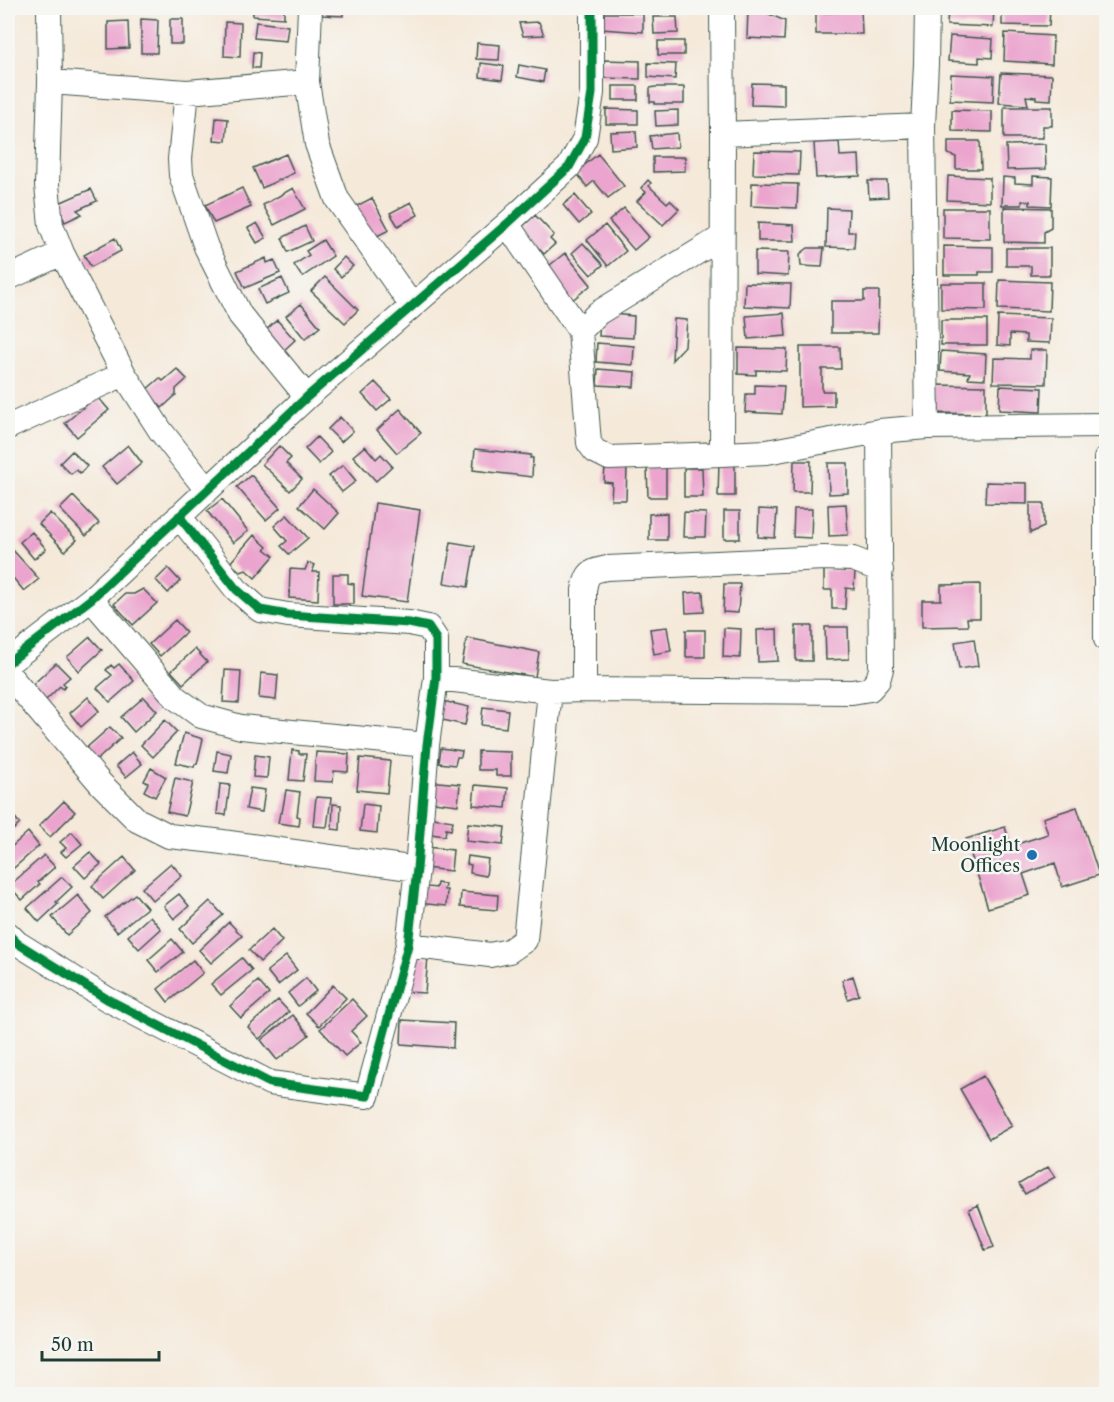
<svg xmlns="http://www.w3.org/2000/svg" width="1114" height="1402" viewBox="0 0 1114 1402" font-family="'Libre Caslon Text',serif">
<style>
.building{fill:#eba4ce}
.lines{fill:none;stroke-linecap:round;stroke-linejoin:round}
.minor-casing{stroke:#3f574d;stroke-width:26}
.minor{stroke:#fff;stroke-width:24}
.cycleway-casing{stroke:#f6f6f2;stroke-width:13}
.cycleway{stroke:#00873e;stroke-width:9}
.poi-dot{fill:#1f6fb2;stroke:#f6f6f2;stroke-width:2}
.labels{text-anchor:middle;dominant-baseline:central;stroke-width:5;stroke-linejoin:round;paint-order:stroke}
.poi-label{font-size:18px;fill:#1f3d34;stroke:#f6f6f2;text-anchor:end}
</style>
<rect width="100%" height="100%" fill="#f6f6f2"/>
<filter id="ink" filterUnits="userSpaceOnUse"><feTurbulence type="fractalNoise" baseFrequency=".0167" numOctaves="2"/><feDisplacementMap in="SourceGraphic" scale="12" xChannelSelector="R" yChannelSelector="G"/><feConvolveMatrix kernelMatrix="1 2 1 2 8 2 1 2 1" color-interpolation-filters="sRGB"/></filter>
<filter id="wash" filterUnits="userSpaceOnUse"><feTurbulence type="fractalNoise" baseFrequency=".008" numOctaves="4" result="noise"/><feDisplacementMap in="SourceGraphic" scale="24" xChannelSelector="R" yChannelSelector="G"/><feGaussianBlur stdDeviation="1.35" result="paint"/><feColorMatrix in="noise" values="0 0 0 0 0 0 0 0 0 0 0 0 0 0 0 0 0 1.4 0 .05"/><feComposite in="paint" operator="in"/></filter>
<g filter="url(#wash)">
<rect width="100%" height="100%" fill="#f5e9d9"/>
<g id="blocks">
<path class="building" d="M253,8H284V18L253,16Z
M323,8H343V16L322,15Z
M406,8H427V12L406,11Z
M471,8H502L501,13L470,11Z
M847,8H861L862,34H816V13L847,12Z
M948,8H994L993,27L947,25Z
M1002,8H1050L1049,26L1002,25Z
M748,9L760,10L785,21L784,40L747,38Z
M601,13H643V32L601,29Z
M653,17H677L678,33L654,34Z
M141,19L158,20L157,53H141Z
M170,19H183V44H170Z
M128,21L129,48L108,49V22Z
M225,22L241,23L240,57L224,56Z
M256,22L288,26L286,41L254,38Z
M539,22L544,35L523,36L519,23Z
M1005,33L1053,36L1052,64L1004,61Z
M950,36L993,39L992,58L979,57V63L948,61Z
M658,41H684V55H658Z
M477,43L500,45L499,60L476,59Z
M253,52L260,53L259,68H252Z
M601,60L640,61V79L601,78Z
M481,63L504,66L502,80L480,77Z
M648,63L676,64L675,79L648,77Z
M519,65L545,70L543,82L517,77Z
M1001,73L1052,75L1051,100L1036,99V97L1026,96L1028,105L999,103Z
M951,74L994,76L993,102L950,100Z
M752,83L784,84V106L751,105Z
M613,86H638V100H613Z
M655,87H684V104H655V102H650V88Z
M8,94H12L13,150L8,151Z
M1004,107H1052V126H1043V138H1004Z
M606,109L638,110V124H606Z
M678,110V125L656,126L655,111Z
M952,110L992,111V132L952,131Z
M216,118L228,119L226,141L214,140Z
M636,131L637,147L611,149L610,132Z
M677,133L678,147L652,149L650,136Z
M948,141H980L981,169H956V157L948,154Z
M839,142L840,156L859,155L860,176L816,178L814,143Z
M1045,144L1046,169L1007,170L1006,145Z
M754,151L800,152L799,175L753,174Z
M286,154L294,173L262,188L253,168Z
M598,154L624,186L608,198L594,181L587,187L576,172Z
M653,157H685V171L653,172Z
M948,176L990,178V202L947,200Z
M1033,176L1052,177L1051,206L1030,205V201H1022V205H1002L1003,177L1015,178V183L1033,184Z
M648,180L651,183L649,186L667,203L670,200L679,209L663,225L637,201L646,192L641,188Z
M868,181H887L888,197L869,198Z
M752,183L798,184L797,208L751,206Z
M242,188L251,207L214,223L205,205Z
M293,188L305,209L274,225L263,205Z
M91,189L97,201L77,210L82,214L65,222L57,204Z
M575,195L591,214L579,224L563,205Z
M372,198L389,230L369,240L353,208Z
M411,202L418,215L398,226L390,213Z
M1004,207L1051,208V228L1044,232V243L1004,242Z
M624,208L649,237L634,250L609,221Z
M827,208L849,209L848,232H855L854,248L826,247Z
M943,208H990V239L943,238Z
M535,215L554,235L550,239L555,244L544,254L520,229Z
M257,223L266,238L257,243L248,228Z
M758,223L794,225L795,241H758Z
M605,225L626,251L608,266L587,240Z
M305,226L312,241L288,252L282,238Z
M115,238L121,251L91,267L84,255Z
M323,240L333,256L302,277L294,265L309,255L306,251Z
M583,243L603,265L591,275L572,253Z
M944,246L993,247V272H979V275H944Z
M808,248H824L822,267L801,266L800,254Z
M1006,248H1050V275H1031V266H1006Z
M755,251L789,252L788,276L755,274Z
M565,253L591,285L571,301L545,269Z
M344,257L353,266L341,277L333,269Z
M266,258L267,263L274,260L280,273L245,288L237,271Z
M325,277L358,310L345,323L311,291Z
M282,278L289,293L265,304L258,289Z
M999,280L1050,282L1049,311L998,309Z
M745,283L791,284L790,308L744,306Z
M941,283H986V310L941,309Z
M864,291H879L878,333H831V301H864Z
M301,304L320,327L305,339L286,316Z
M598,313L634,316L633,338L599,336L600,320Z
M784,313L786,336L748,339L746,316Z
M998,316L1051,318L1050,343L1026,342V335L1010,334V346L997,345Z
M674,319L687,320L685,346L672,360Z
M277,320L295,340L282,352L264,332Z
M941,320H987V345H941Z
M597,343L634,346L633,365L596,362Z
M800,347H840L841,369H822V391H834V406L800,407Z
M738,348L787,349L786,371L756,370V375L738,374Z
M1030,350H1047L1046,384L993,383L994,358L1030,359Z
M941,351L986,354L985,379L968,378L970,373L940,371Z
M177,369L187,379L176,389V395L162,408L146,390L160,378L163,381Z
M598,369L635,372L634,387L597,385Z
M375,382L391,399L377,411L362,394Z
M755,385L784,386L782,414L745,412L746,394H755Z
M934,385L986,386V414L934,413Z
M1000,386L1042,388L1041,412L999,410Z
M97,396L109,410L77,437L65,423Z
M400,409L421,433L397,453L377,430Z
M340,417L353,431L341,442L328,429Z
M317,437L331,452L319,464L305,449Z
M128,445L142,463L117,484L102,467Z
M279,446L291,458L286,463L302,479L290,491L262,464Z
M365,446L376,459L381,454L392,466L376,481L353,456Z
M475,449L531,455L530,458H533L532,477L473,470Z
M72,451L87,466L80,473L76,470L71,474L60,463Z
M794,461H811L810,492H793Z
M719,463H735V496H718Z
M828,463H848V493L829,494Z
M343,465L356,481L342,492L329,476Z
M605,465L627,466L626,500H611L612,483L604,482Z
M666,466V497H648L647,467Z
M684,468H702L703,497H684Z
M251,475L280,508L266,520L237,487Z
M986,482L1027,483V504L985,503Z
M313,489L339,513L325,529L299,506Z
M73,496L99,523L86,536L60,509Z
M222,499L248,531L233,543L207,511Z
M375,503L420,510L407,602L362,596Z
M1030,503H1044V527L1030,533Z
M846,504L848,535L829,536L828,505Z
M759,509L777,510L775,538L758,537Z
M794,509H812L811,538L793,537Z
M724,511H740V539H724Z
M684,512L706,513L705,537H683Z
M50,513L77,540L65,551L39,524Z
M667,513V540H649V514Z
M287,515L308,538L289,554L281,546L287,541L274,526Z
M32,532L46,549L34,559L20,542Z
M254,535L267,547L265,549L274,556L255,578L246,570L241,572L230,563Z
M451,542L475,546L468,587L444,583Z
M11,548L39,579L24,591L8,572V551Z
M308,563L315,565L312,572H319L318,600L289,598L290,569L305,570Z
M168,568L180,581L168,593L156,580Z
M824,570L855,571L854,589L846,588L845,609H832V590H824Z
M333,574H348V583L354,584V604H333Z
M724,584H740L738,613L723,612Z
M980,584V618H967L968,626L922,627V600H941V585Z
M143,589L157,603L133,625L114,604L125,594H134Z
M703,592L704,612L686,613L685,593Z
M175,620L186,632L160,656L149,644Z
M796,626H812V661H796Z
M667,627L671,651L654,654L650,629Z
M825,627H848L849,659L826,660Z
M724,628L741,629L740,658L723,657Z
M777,629L778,661L758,662L757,630Z
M686,630H705V657H686Z
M90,637L102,650L79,671L67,657Z
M467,638L539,652L535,677L462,664Z
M974,639L978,666L959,669L955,642Z
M195,649L207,662L183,684L171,671Z
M56,663L70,677L63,683L66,686L63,689L60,686L42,704L28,689Z
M119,664L134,681L110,702L97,688L112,675L106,670L111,665L114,668Z
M225,670L241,671L239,703L223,702Z
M261,673L278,675L276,700L259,698Z
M88,697L99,711L81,727L70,713Z
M144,697L157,711L134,732L121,717Z
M438,700L469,707L465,725L434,718Z
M483,707L508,710L506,728L481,725Z
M165,720L177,732L153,757L141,745Z
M110,727L121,738L96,761L85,749Z
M184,733L203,739L197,764H195L194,767L176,763Z
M441,748L462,751L461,757H457L455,765L439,763Z
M292,750L299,751V754H306L303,781L289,780Z
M217,751L231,754L228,773L214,771Z
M478,751L511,752V776H496V770H478Z
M132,752L142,764L126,777L116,766Z
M316,752L349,754L348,772L334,771L333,782L314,781Z
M255,755L269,757L267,778L253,777Z
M360,758L390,761L387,793L357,790Z
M151,768L166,777L155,797L144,791L148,783L144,781Z
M175,778L193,782L185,816L167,812Z
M427,781L460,784L458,805L425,801Z
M220,784L230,785L226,815L217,814Z
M475,785L508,788L506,808L473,805Z
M250,788L265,790L262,812L246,809Z
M286,790L300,792L297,816L300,817L299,826L278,823L280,813H282Z
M316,797L331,798L327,827L313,826Z
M64,801L75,812L50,837L39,826Z
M333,804L341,805L340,830L332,829Z
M363,804L379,806L377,833L360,831Z
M1077,807L1099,875L1062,887L1055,863L1023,874L1030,895L988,908L966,839L1005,827L1011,846L1048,834L1043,818Z
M8,809L20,824L8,834Z
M433,818L453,821L451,830L446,829L445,836L431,834Z
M468,823L505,827L503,845L466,841Z
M28,832L39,846L8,873V850Z
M72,832L82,844L66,857L61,852L66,848L60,842Z
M427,847L453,850L451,871L425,868Z
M90,852L101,864L85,878L74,866Z
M44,855L55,867L38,882L40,884L22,900L9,886Z
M468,856L488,859L486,876L470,873L471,865L467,864Z
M124,857L135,870L103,899L92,886Z
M171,863L182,876L153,901L142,888Z
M62,877L72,887L56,902L58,904L39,922L27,908Z
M437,883L445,884L444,890H447L446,906L418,903L419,886L436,888Z
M461,892L498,895L497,910L460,907Z
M135,894L147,908L117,932L105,917Z
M179,894L189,906L174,919L164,906Z
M78,895L92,913L67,935L52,917Z
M210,901L223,915L192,943L180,929Z
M150,916L161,929L139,949L128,936Z
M229,922L242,936L211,963L199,950Z
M272,929L282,941L260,962L249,950Z
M172,939L183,952L158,972L148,960Z
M410,955L428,957L425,993L407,992Z
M286,956L297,970L278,985L267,971Z
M242,958L252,970L221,995L211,984Z
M193,960L203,973L168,1002L158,989Z
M853,976L859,995L848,999L842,980Z
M306,978L316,991L298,1006L288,993Z
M258,981L269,994L241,1018L230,1006Z
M333,985L346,998L319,1026L306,1013Z
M352,999L367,1016L351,1031L361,1042L345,1056L320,1029Z
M278,1000L289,1012L259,1039L248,1027Z
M293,1015L309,1035L277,1060L261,1040Z
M402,1020L454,1023L453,1048L401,1044Z
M983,1076L1012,1126L989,1139L960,1089Z
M1048,1167L1055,1177L1025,1194L1019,1184Z
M978,1205L994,1247L985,1250L969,1209Z"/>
</g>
</g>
<g filter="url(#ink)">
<use href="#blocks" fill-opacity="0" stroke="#3f574d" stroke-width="1.5"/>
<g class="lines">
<g class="minor-casing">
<path id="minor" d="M49,8L50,82L47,185L51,225L62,253L124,374L160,430L207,490
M310,8L307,82L317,144L337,199L412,306
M50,82L187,92L307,82
M187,92L180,159L181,175L206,247L240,315L307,397
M923,126L927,427
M723,134L923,126L926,64L927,8
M507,224L580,331L589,443L595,451L609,458L722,454L723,134L722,8
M8,278L62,253
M580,331L598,313L722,237
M8,427L124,374
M722,454L767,452L879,431L927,427L1106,425
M1106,459V639
M91,599L176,698L201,716L241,727L427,745
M8,663L91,599L307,397L507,224L569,167L585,138L592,93V8
M8,674L101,784L137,820L169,836L215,841L417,869
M436,678L550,691L584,690L852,692L870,689L878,680L881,669L879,431
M584,690V590C587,573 590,571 607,568L824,558L853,559L881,570
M8,934L17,943L107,999L270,1083L367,1096L408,945L417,869L427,745L436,678V639L428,627L409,623L288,615L260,610L236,589L179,516
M408,945L490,955L509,951L525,940L550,691"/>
</g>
<use href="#minor" class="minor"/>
<g class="cycleway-casing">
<path id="cycleway" d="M8,663L91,599L307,397L507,224L569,167L585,138L592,93V8
M8,934L17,943L107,999L270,1083L367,1096L408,945L417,869L427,745L436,678V639L428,627L409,623L288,615L260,610L236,589L179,516"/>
</g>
<use href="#cycleway" class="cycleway"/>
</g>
</g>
<circle class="poi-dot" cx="1032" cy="855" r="6"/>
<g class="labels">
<g class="poi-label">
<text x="1020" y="845">Moonlight<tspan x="1020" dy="21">Offices</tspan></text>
</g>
</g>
<rect width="1114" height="1402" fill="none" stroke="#f6f6f2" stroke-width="30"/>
<path d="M42 1351v9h117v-9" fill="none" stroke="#1f3d34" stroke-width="3"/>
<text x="51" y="1351" font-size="18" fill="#1f3d34" stroke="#f6f6f2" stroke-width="4.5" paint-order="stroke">50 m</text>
</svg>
